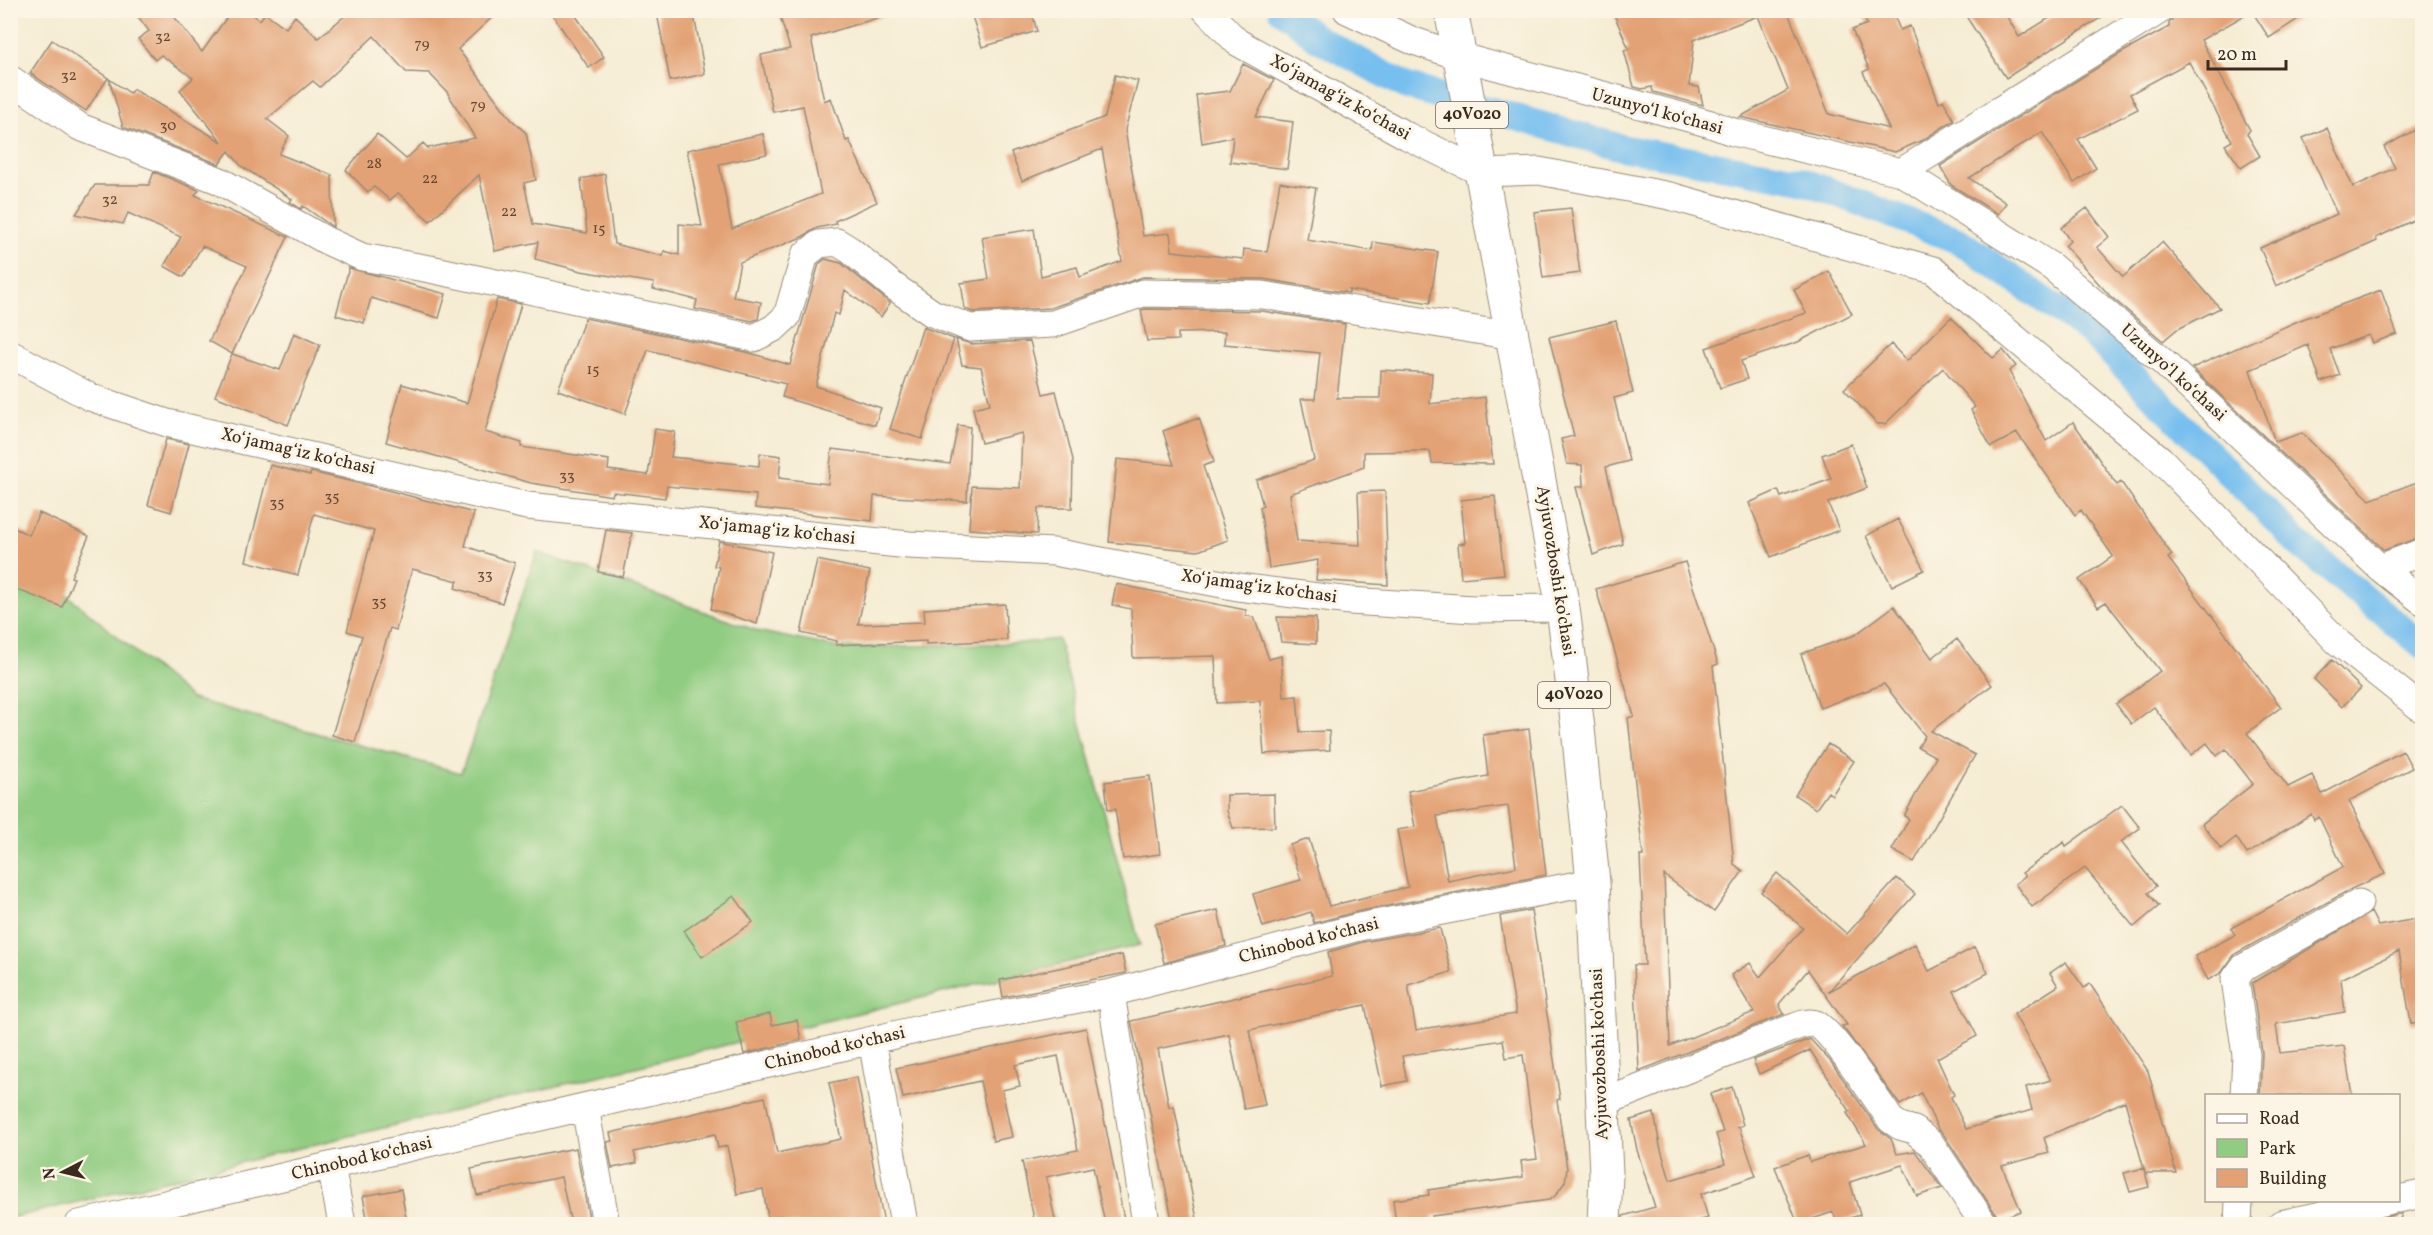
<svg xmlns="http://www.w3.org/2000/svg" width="2433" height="1235" font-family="Vollkorn,serif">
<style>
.green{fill:#90cc81;stroke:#667b50;stroke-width:1.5}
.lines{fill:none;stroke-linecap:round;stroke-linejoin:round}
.canal{stroke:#77bfef;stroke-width:27}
.building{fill:#e3a275;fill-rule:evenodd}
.minor-casing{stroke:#988b78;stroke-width:29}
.primary-casing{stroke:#988b78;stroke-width:35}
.minor{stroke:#fff;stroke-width:27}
.primary{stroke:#fff;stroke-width:33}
.labels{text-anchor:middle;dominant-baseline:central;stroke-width:6;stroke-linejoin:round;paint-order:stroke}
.number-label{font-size:15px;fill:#654834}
.shield{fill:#fcf5e5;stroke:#75675a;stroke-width:1.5}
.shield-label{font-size:16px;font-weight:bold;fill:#3b2a1e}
.street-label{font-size:18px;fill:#3b2a1e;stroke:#fcf5e5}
</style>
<rect width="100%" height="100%" fill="#fcf5e5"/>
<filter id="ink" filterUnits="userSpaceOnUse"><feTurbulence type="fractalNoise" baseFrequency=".0167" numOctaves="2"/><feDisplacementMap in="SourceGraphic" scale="12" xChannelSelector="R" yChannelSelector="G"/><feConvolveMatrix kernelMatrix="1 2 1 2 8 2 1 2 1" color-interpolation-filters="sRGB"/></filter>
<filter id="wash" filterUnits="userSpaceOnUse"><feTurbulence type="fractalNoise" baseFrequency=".008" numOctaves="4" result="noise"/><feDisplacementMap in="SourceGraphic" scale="24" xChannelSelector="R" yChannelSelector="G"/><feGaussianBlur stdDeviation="1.35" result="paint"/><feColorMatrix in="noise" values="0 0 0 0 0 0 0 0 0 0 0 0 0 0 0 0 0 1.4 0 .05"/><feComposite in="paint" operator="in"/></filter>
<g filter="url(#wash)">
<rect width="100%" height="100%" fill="#f5ecd3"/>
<path class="green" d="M10 547 192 699 461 773 537 552 761 632 840 648 1021 643 1058 639 1140 945 11 1218Z"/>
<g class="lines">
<path class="canal" d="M1281 10 1317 38 1406 86 1623 148 1801 180 1959 241 2091 333 2299 544 2422 645"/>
</g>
<g id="blocks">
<path class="building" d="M133 10H169L202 52 232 10H247L260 20 265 13 286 28 295 16 318 38 352 10H500L458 49 511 119 526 133 536 180 524 183 533 224 587 233 581 179 605 174 614 244 663 256 664 251 679 255V224L702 226 687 150 763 134 767 154 719 164 732 229 821 194 803 106 773 112 761 55 790 49 778 10H883L884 16 811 38 824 101 831 98 846 141 849 140 877 202 835 221 836 224 817 228 802 237 740 262 733 297 761 302 758 319 752 321 695 309 697 300 653 289 654 283 581 271 535 259 538 242 495 251 479 175 430 221 398 193 390 200 374 187 368 192 346 170 377 134 406 159 423 143 428 148 475 138 447 92 429 73 406 72 374 36 320 87 313 81 267 119 289 136 279 154 332 175 333 227 303 206 301 209 290 202 292 199 241 166 229 151 219 164 123 127 109 79 130 93 133 89 222 142 180 90 193 78 161 55 155 60 138 39 149 31Z
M549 10H572L604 57 589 68Z
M668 10H693L705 74 670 81 657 13Z
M970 10H1031L1037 31 982 47Z
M1612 10H1787L1829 114 1889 129 1863 72 1869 69 1852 30 1867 24 1861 10H1892L1900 30 1910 26 1939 103 1943 100 1954 120 1923 140 1895 152 1740 117 1788 90 1758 16 1694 40 1689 86 1699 87 1703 105 1653 92 1652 87 1642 89 1634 87 1624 50 1629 49Z
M1962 10H2003L2019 37 2062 10H2113L2006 78Z
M2176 10H2312L2269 38 2252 11 2201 40 2250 130 2247 134 2260 156 2241 168 2225 145 2232 141 2189 62 2130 94 2138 109 2078 139 2096 168 2074 183 2042 132 1969 178 2006 203 1998 214 1951 185 1940 166 2121 53 2169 27V23L2174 18Z
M52 40 108 78 86 111 30 73Z
M1243 64 1274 80 1256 117 1293 122 1287 169 1230 162 1233 137 1202 143 1196 95 1230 91Z
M1115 75 1138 81 1125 130 1143 236 1170 233 1172 251 1243 259 1244 249 1267 252 1280 182 1316 188 1307 240 1372 251 1373 242 1438 252 1430 303 1349 290V293L1263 279 1143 277 1050 308 973 312 965 309 961 283 989 279 982 237 1034 229 1041 276 1077 267 1080 277 1122 261 1102 149 1022 181 1011 153 1105 117Z
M2422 126V216L2376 238 2377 241 2276 286 2260 248 2337 214 2303 138 2327 128 2353 187 2395 168 2384 147Z
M154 172 199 190 195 195 288 237 232 354 209 341 247 266 202 246 184 277 164 266 181 237 128 213 123 224 76 214 95 185H149Z
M1571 208 1580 273 1543 278 1534 212Z
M2087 208 2109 237 2097 247 2123 277 2162 242 2220 308 2176 330 2163 341 2110 296 2065 246 2070 241 2061 228Z
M825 259 841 263 890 303 881 317 845 290 839 315 834 313 816 386 881 408 875 425 782 397 786 384 648 350 625 414 558 390 585 318 750 353 790 365 819 264Z
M349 268 446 294 439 318 371 298 364 323 336 315Z
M1829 271 1852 314 1798 342 1741 361 1747 379 1720 388 1706 348 1806 313 1794 290Z
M2381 290 2397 334 2372 343 2369 335 2330 349 2340 375 2321 382 2308 345 2250 370 2275 442 2302 433 2370 500 2422 480V537L2384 550 2192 368 2300 320Z
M497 299 521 304 485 432 522 443 521 447 609 460 608 470 648 475 655 429 675 432 671 457 759 466 760 453 781 456 779 478 828 484 832 449 950 464 958 425 970 427 967 501 874 496 872 521 755 508 756 495 667 486 665 498 613 492 612 496 531 483 386 442 402 384 467 403Z
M1146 309 1262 311 1345 324 1337 398H1380L1381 370 1432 373 1430 404 1485 397 1493 464 1432 463 1430 451 1364 452V467L1290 494 1297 541 1360 545 1358 492 1385 491 1388 585 1316 580 1318 560 1269 568 1260 507 1263 506 1256 480 1314 460 1301 399H1315L1320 353 1224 344 1225 332 1178 333V340L1147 341 1141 310Z
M1951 317 1993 358 2003 350 2016 366 2009 371 2046 441 2073 422 2117 485 2121 482 2172 555 2168 558 2281 707 2247 733 2288 787 2312 775 2322 794 2403 751 2412 768 2349 801 2385 874 2351 889 2235 954 2221 973 2208 980 2195 956 2235 935 2231 928 2343 867 2319 817 2314 820 2311 814 2247 854 2236 837 2221 849 2202 824 2253 784 2226 749 2217 756 2207 743 2191 755 2154 707 2131 724 2116 704 2160 671 2106 602 2098 607 2079 580 2113 556 2081 510 2075 515 2017 433 1991 447 1971 410 1975 407 1943 368 1885 424H1877L1844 389 1891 344 1907 361Z
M1616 321 1633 393 1614 398 1629 461 1606 467 1623 544 1593 555 1576 487 1583 486 1582 465 1567 464 1561 439 1574 436 1549 337Z
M923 327 954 339 922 439 890 429Z
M294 333 320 345 288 425 215 396 232 354 280 370Z
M956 339 971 344 1030 341 1043 394 1056 391 1073 460 1072 508H1038L1037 534 969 529 972 486 1020 488 1022 433 981 443 973 408 990 404 981 367 962 365Z
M1199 418 1214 462 1203 466 1228 540 1198 551 1109 542 1117 459 1174 465 1163 431Z
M166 439 189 444 171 512 148 505Z
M1851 444 1867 488 1828 503 1839 530 1771 557 1749 503 1778 490 1781 497 1831 479 1822 455Z
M270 465 310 475 311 472 387 490 474 513 465 546 515 563 502 603 455 588 458 581 412 569 396 630 390 628 355 742 332 735 362 636 347 631 374 531 314 514 298 575 246 561Z
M1495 496 1504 574 1461 578 1458 544 1465 543 1461 500Z
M39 513 89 536 71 577 74 578 62 607 10 587V526L29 535Z
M1898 519 1924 570 1892 586 1866 536Z
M606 530 632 533 623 577 598 572Z
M719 541 772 552 757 624 711 609 719 567 714 566Z
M817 560 870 571 858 624 925 622 924 609 1005 604 1007 640 926 644V641L836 645 837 641 801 633Z
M1685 562 1718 664 1713 666 1734 864 1743 871 1714 912 1664 875 1670 1046 1754 1012 1731 975 1750 963 1760 977 1803 928 1761 892 1777 873 1847 934 1897 878 1915 894 1828 992 1915 944 1929 971 1975 947 1988 973 1954 991 1977 1036 1937 1058 1954 1095 1951 1097 1966 1129 2032 1110 2026 1087 2051 1080 2014 1014 2058 986 2050 973 2066 962 2084 988 2090 984 2148 1071 2176 1173H2145L2125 1101 2044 1138 2049 1153 2002 1166 2021 1211 1999 1219 1944 1135 1938 1129 1921 1093 1900 1105 1842 1026 1847 1025 1808 970 1779 1004 1784 1014 1639 1071 1634 965H1645L1640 856H1643L1628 718 1634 716 1596 589Z
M1116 584 1246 610V616L1254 617 1269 659 1281 656 1284 697 1297 696 1300 732 1329 731 1330 750 1264 754 1260 701 1217 703 1215 656 1133 658 1131 609 1112 605Z
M1894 606 1932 658 1957 639 1992 685 1931 731 1975 755 1914 862 1892 850 1909 819 1904 816 1936 757 1918 747 1925 736 1884 684 1820 708 1801 654 1855 635Z
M1277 617 1316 618V644L1281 642Z
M2332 660 2361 688 2342 707 2314 679Z
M1529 729 1546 875 1356 912 1314 923 1311 912 1263 927 1253 894 1301 880 1290 845 1309 839 1329 906 1408 887 1397 830 1415 827 1408 791 1488 776 1483 735ZM1508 806 1516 867 1448 881 1437 816Z
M1828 744 1854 761 1832 795 1828 792 1816 809 1795 795Z
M1150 776 1160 854 1123 859 1115 809 1108 810 1105 782Z
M1274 794 1275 827 1233 828 1227 811V795Z
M2122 805 2140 828 2121 842 2156 886 2148 893 2159 906 2134 927 2085 868 2032 907 2015 884 2025 876 2022 873 2064 842 2066 846Z
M734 896 753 922 702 957 684 931Z
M1218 910 1226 946 1164 963 1155 924Z
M1531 910 1560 1099 1557 1100 1567 1169 1565 1182 1555 1196 1549 1200 1432 1216 1433 1224H1396L1393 1200 1429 1195 1428 1190 1523 1177 1521 1161 1537 1159 1529 1103 1523 1055 1506 1058 1503 1040 1402 1056 1407 1081 1382 1086 1365 1005 1249 1030 1265 1105 1244 1109 1229 1034 1158 1049 1169 1107 1174 1106 1198 1224H1173L1131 1021 1332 976 1328 952 1363 942 1440 928 1451 972 1408 985 1416 1030 1516 1014 1500 916Z
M2371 912 2378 926 2422 918V1023L2411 1024 2399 951 2341 979 2345 1012 2276 1024 2280 1053 2344 1046 2352 1095H2260L2262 1053 2252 983Z
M1122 955 1126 973 1003 997 1000 980Z
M770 1014 772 1025 797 1020 801 1040 744 1054 736 1022Z
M1086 1028 1125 1224H1105L1093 1167 1046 1177 1056 1224H1035L1022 1161 1078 1150 1058 1056 1015 1065 1020 1086 1002 1090 1012 1137 993 1141 980 1081 903 1098 896 1068Z
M1810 1039 1831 1062 1878 1129 1891 1139 1897 1154 1915 1151 1942 1188 1917 1196 1902 1165 1850 1182 1860 1215 1837 1222 1833 1212 1798 1224 1775 1167 1808 1155 1810 1162 1866 1144 1847 1113 1850 1111 1810 1050 1759 1074 1753 1060Z
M857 1077 884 1224H851L850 1219 820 1224H769L763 1189 737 1194 727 1146 718 1148 715 1134 634 1152 637 1163 612 1168 607 1142 612 1141 610 1133 765 1097 777 1153 841 1139 829 1083Z
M1732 1087 1743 1125 1736 1128 1739 1127 1756 1176 1701 1194 1708 1218 1688 1224H1623V1216L1655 1207 1637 1150 1631 1120 1654 1113 1660 1146 1670 1180 1725 1164 1716 1134 1723 1132 1710 1094Z
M576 1148 590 1224H571L561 1177 477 1195 471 1169Z
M2144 1168 2149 1187 2130 1192 2124 1173Z
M401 1189 407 1224H368L363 1196Z
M2397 1214H2402L2398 1224H2353Z"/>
</g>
</g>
<g filter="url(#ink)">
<use href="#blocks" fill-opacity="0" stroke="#988b78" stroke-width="1.5"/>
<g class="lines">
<g class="minor-casing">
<path id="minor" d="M1206 10 1237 42 1407 136 1483 173 1539 171 1670 196 1933 270 2160 459 2338 642 2422 709
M1347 10 1411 40 1461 57 1711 124 1733 132 1901 172 2052 267 2163 362 2380 568 2422 601
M10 79 80 127 218 180 327 241 362 257 430 269 754 338 774 328 787 316 805 255 819 244 837 242 850 250 892 285 932 313 970 328 1053 324 1143 293 1263 295 1513 336
M1901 172 2160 10
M10 354 90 397 167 423 527 506 909 545 1054 552 1238 587 1350 601 1473 609 1563 608
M2380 568 2422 552
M1111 993 1146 1224
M872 1040 904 1224
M2244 1096 2246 1055 2235 979 2243 968 2359 903
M1602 1103 1789 1029C1798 1026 1807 1021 1816 1024 1831 1030 1879 1103 1891 1120L1900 1126 1914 1130 1931 1144 1984 1224
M585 1107 606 1224
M331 1166 342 1224
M2398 1199 2422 1194
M79 1224 924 1028 1111 993 1359 927 1593 882
M2238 1224 2239 1200
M2281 1224 2391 1200"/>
</g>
<g class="primary-casing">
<path id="primary" d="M1451 10 1563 608 1578 728 1593 882 1606 1174 1604 1224"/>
</g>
<use href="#minor" class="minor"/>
<use href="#primary" class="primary"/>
</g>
</g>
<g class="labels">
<g class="number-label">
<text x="163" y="37">32</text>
<text x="422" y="44">79</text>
<text x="69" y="76">32</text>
<text x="478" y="105">79</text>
<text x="168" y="126">30</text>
<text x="374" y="164">28</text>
<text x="430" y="179">22</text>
<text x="110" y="200">32</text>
<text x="509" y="212">22</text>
<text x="599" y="229">15</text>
<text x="593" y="370">15</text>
<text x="567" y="476">33</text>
<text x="332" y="497">35</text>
<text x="277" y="503">35</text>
<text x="485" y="575">33</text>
<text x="379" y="602">35</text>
</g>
<g class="shield">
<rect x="1436" y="102" width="72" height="26" rx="4.5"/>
<rect x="1538" y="682" width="72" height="26" rx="4.5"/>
</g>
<g class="shield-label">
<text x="1472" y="115">40V020</text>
<text x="1574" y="695">40V020</text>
</g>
<g class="street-label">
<text transform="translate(1340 98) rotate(29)">Xoʻjamagʻiz koʻchasi</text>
<text transform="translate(1657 112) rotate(15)">Uzunyoʻl koʻchasi</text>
<text transform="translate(2173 373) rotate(42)">Uzunyoʻl koʻchasi</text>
<text transform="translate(298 452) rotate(13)">Xoʻjamagʻiz koʻchasi</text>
<text transform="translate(777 531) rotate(6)">Xoʻjamagʻiz koʻchasi</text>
<text transform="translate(1555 571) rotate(81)">Ayjuvozboshi ko'chasi</text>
<text transform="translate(1259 587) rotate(8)">Xoʻjamagʻiz koʻchasi</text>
<text transform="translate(1309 941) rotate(-14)">Chinobod koʻchasi</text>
<text transform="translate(835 1049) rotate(-13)">Chinobod koʻchasi</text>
<text transform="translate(1600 1054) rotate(-92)">Ayjuvozboshi ko'chasi</text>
<text transform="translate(362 1159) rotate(-13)">Chinobod koʻchasi</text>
</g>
</g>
<rect width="2433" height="1235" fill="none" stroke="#fcf5e5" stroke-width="36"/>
<rect x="2205" y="1094" width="195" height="108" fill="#fcf5e5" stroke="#afa495" stroke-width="1.5"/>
<rect x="2217" y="1114" width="30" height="9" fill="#ffffff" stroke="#afa495" stroke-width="1.5"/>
<text x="2259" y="1124" font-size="18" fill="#3b2a1e">Road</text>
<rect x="2217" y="1139" width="30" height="18" fill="#90cc81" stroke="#afa495" stroke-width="1.5"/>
<text x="2259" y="1154" font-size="18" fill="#3b2a1e">Park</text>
<rect x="2217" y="1169" width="30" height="18" fill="#e3a275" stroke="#afa495" stroke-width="1.5"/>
<text x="2259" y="1184" font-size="18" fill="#3b2a1e">Building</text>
<g transform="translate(63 1172) rotate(263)" stroke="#fcf5e5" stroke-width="4.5" paint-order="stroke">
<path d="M0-4.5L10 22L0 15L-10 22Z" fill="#3b2a1e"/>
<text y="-9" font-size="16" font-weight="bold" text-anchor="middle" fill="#3b2a1e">N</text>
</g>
<path d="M2208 60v9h78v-9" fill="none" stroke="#3b2a1e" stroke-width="3"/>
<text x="2217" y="60" font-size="18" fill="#3b2a1e" stroke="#fcf5e5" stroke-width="4.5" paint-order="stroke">20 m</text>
</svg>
